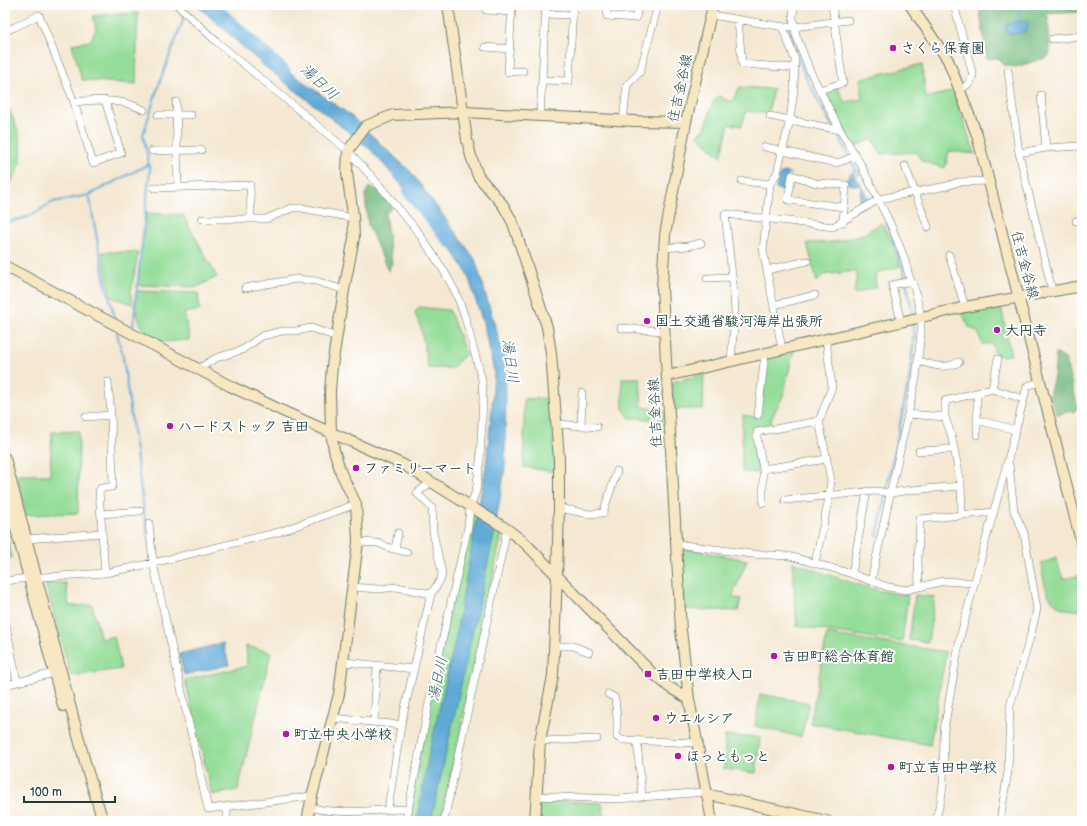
<svg xmlns="http://www.w3.org/2000/svg" width="1087" height="826" font-family="'Balsamiq Sans','Klee One',sans-serif">
<style>
.green{fill:#94dd98;stroke:#5a8d66}
.forest{fill:#77bc80;stroke:#4b7c5a}
.water{fill:#60aad8;stroke:#407486}
.lines{fill:none;stroke-linecap:round;stroke-linejoin:round}
.stream{stroke:#60aad8;stroke-width:2}
.river{stroke:#60aad8;stroke-width:11}
.street-casing{stroke:#6a796b;stroke-width:8}
.secondary-casing{stroke:#6a796b;stroke-width:12}
.street{stroke:#fff;stroke-width:7}
.secondary{stroke:#f7e8c3;stroke-width:10}
.poi-dot{fill:#b5179e;stroke:#fff;stroke-width:1.5}
.labels{text-anchor:middle;dominant-baseline:central;stroke-width:4;stroke-linejoin:round;paint-order:stroke}
.poi-label{font-size:14px;font-weight:bold;fill:#1f3d34;stroke:#fff;text-anchor:start}
.street-label{font-size:14px;fill:#1f3d34;stroke:#fff}
.water-label{font-size:15px;font-style:italic;fill:#36636d;stroke:#fff}
</style>
<rect width="100%" height="100%" fill="#fff"/>
<filter id="ink" filterUnits="userSpaceOnUse"><feTurbulence type="fractalNoise" baseFrequency=".025" numOctaves="2"/><feDisplacementMap in="SourceGraphic" scale="8" xChannelSelector="R" yChannelSelector="G"/><feConvolveMatrix kernelMatrix="1 2 1 2 8 2 1 2 1" color-interpolation-filters="sRGB"/></filter>
<filter id="wash" filterUnits="userSpaceOnUse"><feTurbulence type="fractalNoise" baseFrequency=".012" numOctaves="4" result="noise"/><feDisplacementMap in="SourceGraphic" scale="16" xChannelSelector="R" yChannelSelector="G"/><feGaussianBlur stdDeviation="0.9" result="paint"/><feColorMatrix in="noise" values="0 0 0 0 0 0 0 0 0 0 0 0 0 0 0 0 0 1.4 0 .05"/><feComposite in="paint" operator="in"/></filter>
<g filter="url(#wash)">
<rect width="100%" height="100%" fill="#f5e8d2"/>
<path class="green" d="M138 13 136 84 82 80 72 44 90 41 96 29 93 16Z
M922 64 926 98 953 91 975 154 949 151 945 168 922 161 916 152 881 154 873 139 853 147 825 92 837 87 845 102 862 99 860 79Z
M740 87 773 89 768 114 746 111 742 126 729 124 721 157 697 135 705 129 713 102 719 96 731 102Z
M9 108C21 138 31 162 5 189V109Z
M146 213 183 215 217 277 197 287 137 285Z
M881 223 894 245 900 266 875 274 876 287 854 294 857 274 855 271 823 275 817 282 807 243 834 242 862 235Z
M102 252H138L131 292 132 304 111 297Z
M136 291 198 293 200 310 184 313 190 340 159 342 143 331 134 306Z
M1001 306 1011 355 1003 356 996 355 992 344H982L978 332 969 327 962 313Z
M419 307 449 310 466 354 452 368H428L421 328 415 313Z
M794 350 783 396 771 419V427L755 431 758 473 742 472V424L743 415 756 417 767 356Z
M704 374 703 409H674L672 384 675 381Z
M622 378H640L642 407 664 411 663 421 640 418H630L623 409Z
M550 398 555 472 524 467V399Z
M79 431 78 513 26 515 17 475H50L52 432Z
M473 515 502 533 441 821H408L434 677Z
M5 527 12 558H5Z
M683 548 747 560 732 597 741 599 738 611 683 609Z
M1056 558 1063 579 1081 575 1082 611C1076 610 1068 610 1063 608 1045 601 1044 580 1041 564Z
M792 562C827 573 872 593 908 595L902 642 797 626Z
M45 583H66L69 606 92 605 101 639 114 636 121 669 71 676Z
M915 595 935 597 928 642 909 640Z
M827 634 946 652 930 745 810 723Z
M246 646 271 652 238 790 212 795 185 680 247 666Z
M760 694 809 703 801 737 755 726Z
M725 736 760 737 756 773 724 769Z
M537 800 602 803 605 821H581L579 817 544 821 539 819Z"/>
<path class="forest" d="M979 5H1082V12L1043 14 1044 16H1048L1050 53 1048 57 1016 67 1004 65 998 58 987 59Z
M369 187 381 191 393 207 385 214 392 263 388 271 368 225 365 195Z
M1056 353 1065 359 1078 407 1075 411 1057 414 1049 395 1054 376Z"/>
<path class="water" d="M197 5H212L253 46 350 115 411 172 475 259 506 363 505 468 494 535 431 821H417L429 753 455 641 486 465 492 407 494 371 483 323 467 273 434 222 370 149 263 65Z
M1023 21 1027 22 1028 25 1026 31C1018 34 1001 38 1007 24Z
M781 173 787 174 785 191 776 189 778 178Z
M854 174 871 202 858 210 861 186 848 184 846 182Z
M223 643 229 665 184 675 179 654Z"/>
<g class="lines">
<path class="stream" d="M186 5 187 11
M790 20C789 53 817 98 832 126
M1013 20 1018 19 1021 14 1016 5
M835 130 849 156
M851 160 859 175
M784 172 790 174
M843 183 856 169
M89 195 105 282 115 318
M5 223 28 217 53 202 89 195 149 164
M886 224C901 252 907 285 913 315
M133 327 150 169 143 135 158 87 185 15
M117 333 123 357 147 534
M877 536 910 375 914 334 913 325"/>
<path class="river" d="M213 5 285 71
M408 192 449 242"/>
</g>
</g>
<g filter="url(#ink)">
<g class="lines">
<g class="street-casing">
<path id="street" d="M177 5 217 42 348 151 374 179 418 232 444 271 456 293 465 317 482 380 483 398 480 461 476 491 470 507 468 527 434 677 406 821
M512 5 508 72 523 71
M607 5V16L636 18 638 5
M794 5 793 18 796 35 810 71 840 130 859 161 890 223 904 257 909 276 915 290 921 317V332L916 378 871 581
M954 5 973 75 970 83 960 90
M486 10 512 12
M545 14 573 15
M711 15 784 27H794L848 20
M738 20 742 64 795 68
M782 26 795 59 794 89 790 120 777 173 770 184 763 250 782 349
M5 31 15 27 39 15 74 102 93 163 121 153 105 100
M1052 39 1082 36
M485 47 510 49
M1008 71 1019 153 1046 148 1080 146
M542 80 569 81 573 5
M819 90 843 83 832 5
M1041 95 1046 148
M74 102C97 99 123 99 144 110
M176 102 178 187
M158 115H191
M540 116 546 5
M770 116 840 130
M623 121 627 85 640 72 658 5
M765 147 836 163 843 161 855 156
M152 151 201 150
M1019 153 1052 290
M905 166 928 227
M742 181 770 184
M154 188 250 185 251 219
M202 219H266L292 208H302L353 218
M1076 221 1082 220
M843 222 846 185 816 183 792 175 788 200 844 207
M664 248 688 246 701 243
M949 255 965 307
M767 270 807 261
M707 278 731 277
M245 288 296 279 316 281 344 290
M774 305 815 295
M901 322 892 285 911 281
M621 328 664 331
M731 361 735 314 734 293 725 214 788 221 833 227 879 199 947 186 958 182 989 181
M918 361C934 365 943 370 959 362
M198 369 216 358 242 350 262 336 282 331H296L311 328 337 337
M992 389 998 359
M908 414 945 417 951 434 961 483 962 515
M758 415 765 354
M86 417 111 415
M945 417V401L992 389 1023 399
M977 420 1016 430
M557 424 597 427
M581 426 582 393
M977 435V393
M919 451 954 449
M763 469 827 459
M785 500 875 491 891 493 911 490 961 486
M763 503V469L757 438V432L819 421
M559 508 589 514 603 513 617 471
M101 514 140 511
M149 523 153 563 208 809 312 796
M27 539 102 533
M358 542 378 543 390 548 407 552
M676 544 752 554 789 556 849 573 888 587 906 590 944 581 974 583
M395 549 398 533
M815 563 829 498 831 480 819 421 832 387 826 339
M105 573 99 491 101 488 112 487 113 483 111 415 108 382
M852 574 867 491
M5 581 28 578 105 573 153 563 279 532 356 504
M352 587 378 589 397 587 431 594
M919 587 918 559 920 519 994 512
M5 620 17 682
M555 646H573L589 652
M344 662 414 669
M5 685 54 673
M608 694 615 698 617 717V737L622 740 697 743
M333 718 401 725
M374 722 377 666
M540 741 597 739
M637 741 642 797
M536 796 617 799 705 792
M310 807C338 816 378 809 409 809
M388 809 401 725 431 594 441 579 442 573 433 532 432 508 417 493 431 482
M227 821V806
M444 821 507 529
M935 821 941 800 943 785 944 730 960 638 985 543 1008 460 1027 386 1040 382
M1000 821 1008 771 1010 706 1031 634 1037 609 1024 533 1014 511 1009 465"/>
</g>
<g class="secondary-casing">
<path id="secondary" d="M448 5 467 140 471 156 478 176 503 205 513 223 547 327 551 353 559 459V508L557 575 553 676 540 741 535 821
M910 5 948 60 977 135 1082 545
M5 266 230 386 287 413 404 465 507 529 526 544 650 671 669 687 689 699
M667 376 965 307 1082 286
M5 458 86 766 103 821
M5 488 63 706
M706 794 827 821
M307 821 312 796 339 694 358 542 356 504 341 473 334 450 331 433 330 391 332 366 344 290 354 238 353 215 347 173 348 151 366 126 393 115 464 112 635 121 686 122
M712 821 689 699 681 630 662 288 665 235 686 122 713 5"/>
</g>
<use href="#street" class="street"/>
<use href="#secondary" class="secondary"/>
</g>
</g>
<g class="poi-dot">
<circle cx="893" cy="48" r="4"/>
<circle cx="647" cy="321" r="4"/>
<circle cx="997" cy="330" r="4"/>
<circle cx="170" cy="426" r="4"/>
<circle cx="356" cy="468" r="4"/>
<circle cx="774" cy="656" r="4"/>
<rect x="644" y="670" width="8" height="8" rx="2"/>
<circle cx="656" cy="718" r="4"/>
<circle cx="286" cy="734" r="4"/>
<circle cx="678" cy="756" r="4"/>
<circle cx="891" cy="767" r="4"/>
</g>
<g class="labels">
<g class="poi-label">
<text x="901" y="48">さくら保育園</text>
<text x="655" y="321">国土交通省駿河海岸出張所</text>
<text x="1005" y="330">大円寺</text>
<text x="178" y="426">ハードストック 吉田</text>
<text x="364" y="468">ファミリーマート</text>
<text x="782" y="656">吉田町総合体育館</text>
<text x="656" y="674">吉田中学校入口</text>
<text x="664" y="718">ウエルシア</text>
<text x="294" y="734">町立中央小学校</text>
<text x="686" y="756">ほっともっと</text>
<text x="899" y="767">町立吉田中学校</text>
</g>
<g class="street-label">
<text transform="translate(680 88) rotate(-78)">住吉金谷線</text>
<text transform="translate(1025 265) rotate(75)">住吉金谷線</text>
<text transform="translate(655 413) rotate(-93)">住吉金谷線</text>
</g>
<g class="water-label">
<text transform="translate(319 82) rotate(43)">湯日川</text>
<text transform="translate(510 361) rotate(82)">湯日川</text>
<text transform="translate(438 679) rotate(-78)">湯日川</text>
</g>
</g>
<rect width="1087" height="826" fill="none" stroke="#fff" stroke-width="20"/>
<path d="M24 796v6h91v-6" fill="none" stroke="#1f3d34" stroke-width="2"/>
<text x="30" y="796" font-size="12" fill="#1f3d34" stroke="#ffffff" stroke-width="3" paint-order="stroke">100 m</text>
</svg>
